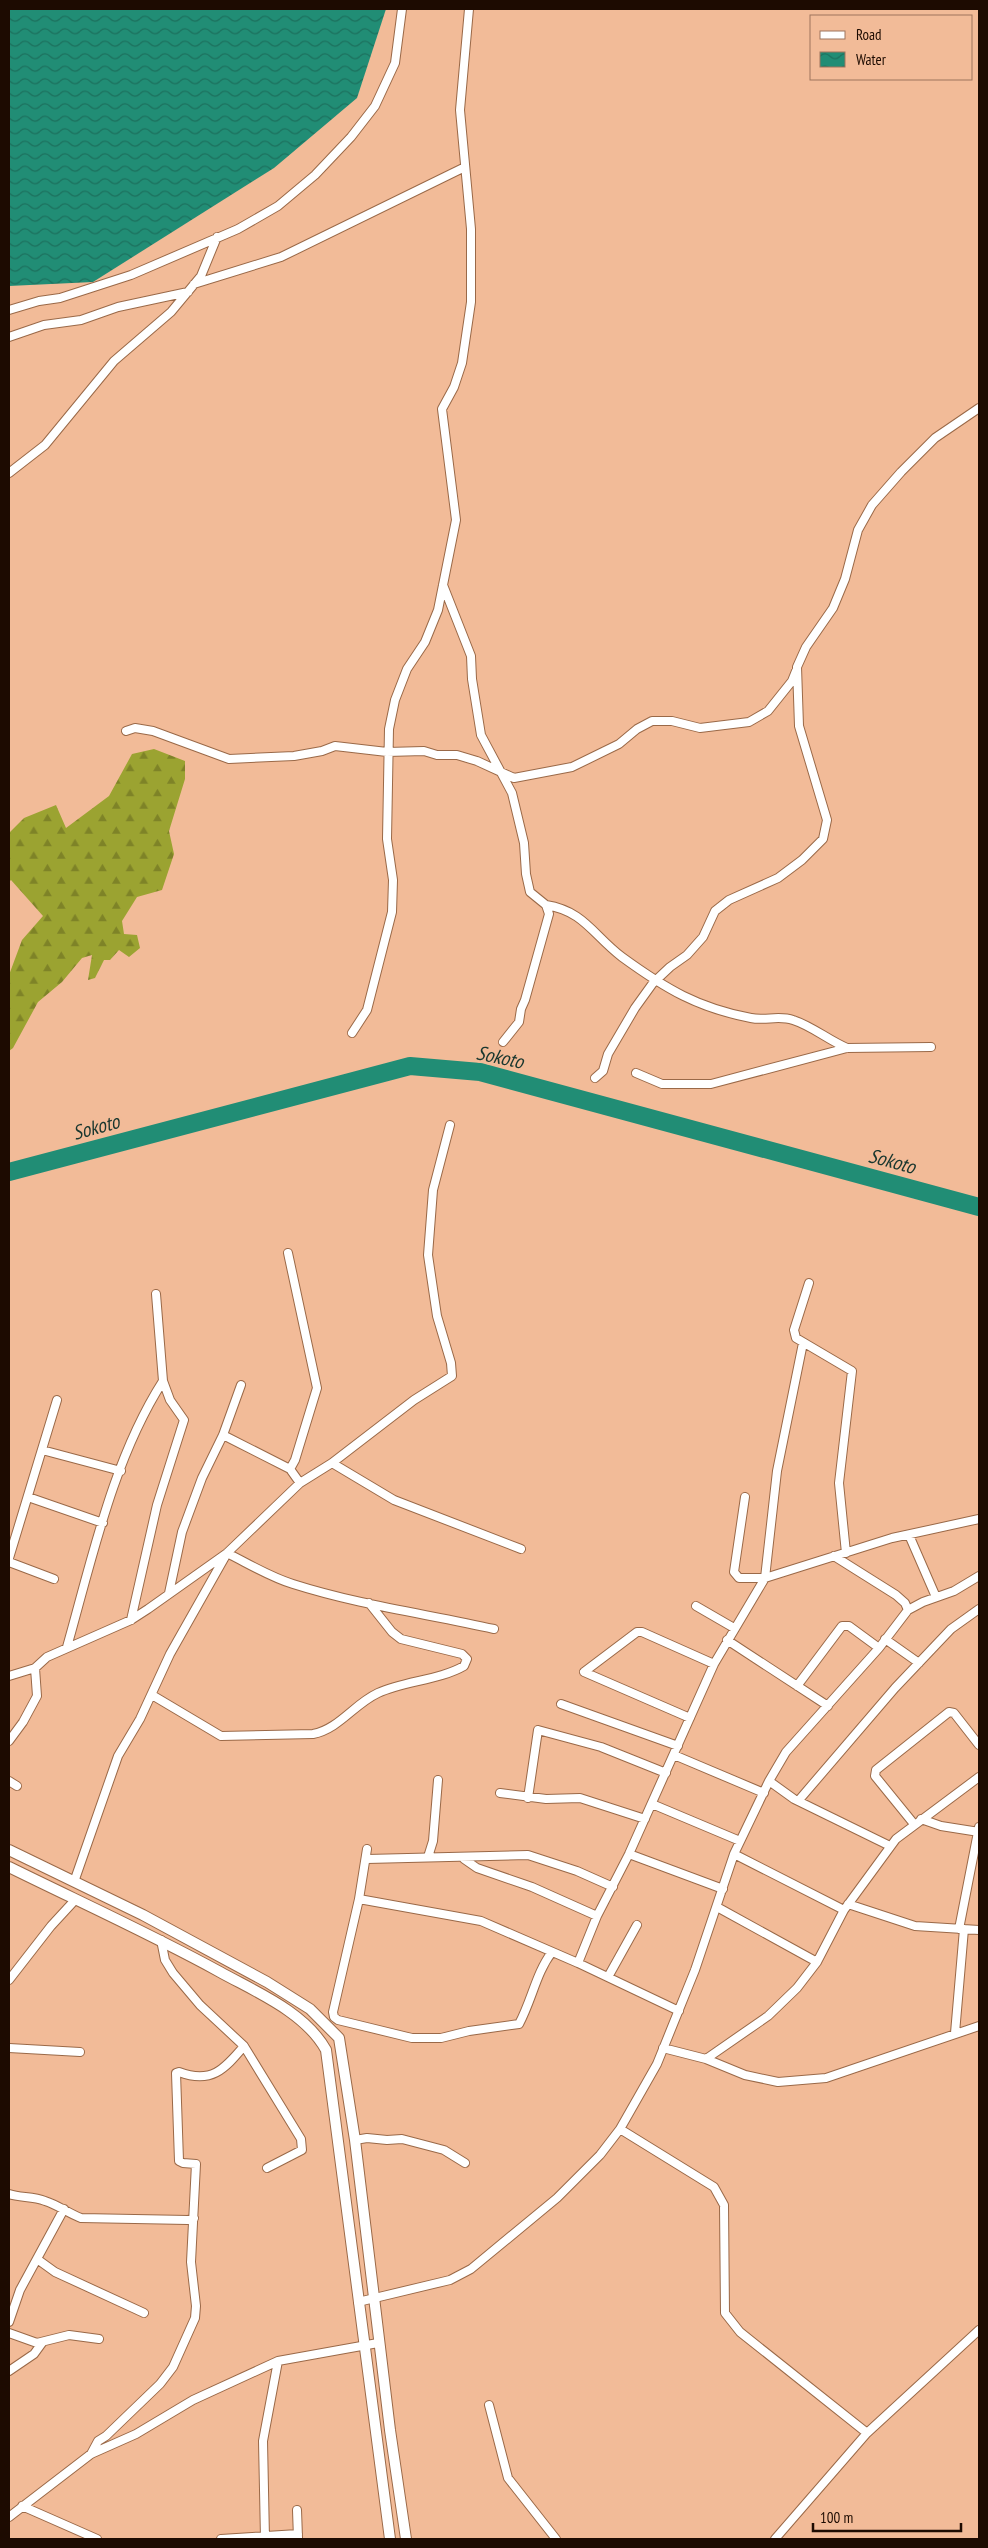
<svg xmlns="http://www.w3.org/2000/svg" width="988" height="2548" font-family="'PT Sans Narrow',sans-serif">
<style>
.forest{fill:url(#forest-firs)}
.water{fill:url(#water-waves)}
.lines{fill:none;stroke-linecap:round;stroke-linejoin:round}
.river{stroke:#218d75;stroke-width:18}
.minor-casing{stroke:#9a6948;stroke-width:10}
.tertiary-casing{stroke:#9a6948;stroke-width:12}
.minor{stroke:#fff;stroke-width:8}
.tertiary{stroke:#fff;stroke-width:10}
.labels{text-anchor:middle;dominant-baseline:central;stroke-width:5;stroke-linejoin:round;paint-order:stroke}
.water-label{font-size:20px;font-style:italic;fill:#18362e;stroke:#f2bb98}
</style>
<defs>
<pattern id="forest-firs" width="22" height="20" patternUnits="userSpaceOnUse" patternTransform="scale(1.25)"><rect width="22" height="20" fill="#9ba331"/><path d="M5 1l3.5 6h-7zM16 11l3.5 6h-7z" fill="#7e8327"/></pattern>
<pattern id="water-waves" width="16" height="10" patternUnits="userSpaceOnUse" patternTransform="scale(1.25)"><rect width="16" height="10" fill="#218d75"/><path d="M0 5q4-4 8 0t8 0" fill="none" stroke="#1c715e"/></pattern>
</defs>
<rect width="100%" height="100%" fill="#f2bb98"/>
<path class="forest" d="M154 749 185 761V779L169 831 174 854 162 890 137 897 122 921 124 934 137 935 140 948 129 957 119 950 110 960H104L95 978 88 980 92 955 82 958 62 982 38 1002 13 1048 9 1051V975L22 940 43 916 11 880 9 882V833L24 818 56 805 66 828 109 796 132 754Z"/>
<path class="water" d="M9 9H386L357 98 274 168 93 282 9 286Z"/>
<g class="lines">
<path class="river" d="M9 1172 410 1066 480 1072 979 1207"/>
<g class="minor-casing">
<path id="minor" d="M194 284 281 257 465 167
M9 310 39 301 60 298 131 275 238 229 278 206 315 175 351 137 375 106 395 63 402 9
M9 337 44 325 81 320 118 307 188 292
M9 473 45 445 114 361 171 312 201 276 217 237
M443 585 471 656 472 679 481 735 512 793 524 843 526 874 530 892 546 905 549 914 525 1000 521 1009 519 1022 503 1042
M126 731 135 728 153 731 229 759 294 756 322 751 335 746 387 752 424 751 437 755H457L477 761 514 778 572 767 619 744 637 729 652 721H672L700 728 749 722 768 711 792 681 796 671
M546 905C584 911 593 935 622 957 666 989 698 1008 751 1018 765 1021 779 1015 793 1020 812 1026 828 1040 847 1048
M352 1033 367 1010 392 912 393 880 387 839 389 729 395 700 407 669 425 642 438 610 456 520 442 409 454 387 462 363 471 302V229L460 110 469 9
M636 1073 662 1084H711L847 1048 931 1047
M595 1078 603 1071 608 1054 635 1008 653 983 670 967 687 955 703 937 715 911 729 900 778 878 802 860 823 839 827 820 799 726 797 667 806 647 833 608 845 579 858 530 872 505 901 472 935 438 979 408
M288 1253 317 1388 295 1460 290 1469
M809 1283 794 1330 796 1338 852 1371 839 1483 846 1553
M223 1435 290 1469 300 1483
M42 1450 121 1471
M332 1463 394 1500 521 1549
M28 1497 103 1523
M745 1497 734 1572 739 1578H765L892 1538 979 1519
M909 1535 936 1597
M227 1553C249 1564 270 1577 293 1584 359 1605 427 1614 494 1629
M834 1556 896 1595 905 1603 908 1610
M9 1558 57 1400
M9 1562 54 1579
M169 1593 182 1532 202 1478 223 1435 241 1385
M696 1606 734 1628
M131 1620 157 1505 184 1420 170 1400 163 1381 156 1294
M885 1639 919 1663
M727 1640 828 1706
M67 1647C92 1559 113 1459 163 1381
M584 1672 637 1632H642L714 1664
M584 1672 690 1718
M9 1676 35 1668 47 1657 131 1620 148 1609 227 1553 300 1483 332 1463 414 1400 452 1376 451 1363 437 1316 428 1255 433 1190 450 1125
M797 1686 842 1626H849L879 1648
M152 1695 221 1736 313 1734C339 1729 354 1704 378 1693 404 1681 440 1680 464 1666L467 1659 462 1654 401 1639 392 1632 369 1603
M561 1704 678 1746
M9 1741 23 1722 37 1696 35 1668
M674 1755 764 1793
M9 1781 17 1786
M769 1781 794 1799 890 1846
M500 1793 546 1799 580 1798 645 1819
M528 1798 538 1730 601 1747 666 1773
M799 1800 895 1688 951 1629 979 1609
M652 1804 740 1841
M921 1819 941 1826 979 1832
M914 1824 875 1776 876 1770 949 1712 954 1713 979 1745
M367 1849 359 1899 333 2012 334 2017 338 2020 412 2038H441L469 2031 519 2024C532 2000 536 1973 552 1952
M629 1854 723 1889
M734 1854 844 1910
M428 1857 433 1841 438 1780
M367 1859 528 1855 577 1871 613 1887
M464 1859 477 1868 532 1887 597 1916
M74 1882 118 1756 140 1719 170 1654 226 1555
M359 1899 481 1921 578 1963 679 2011
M848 1904 915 1926 979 1930
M717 1907 817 1962
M959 1929 979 1827
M161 1940 165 1960 173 1973 200 2005 244 2046 301 2139 302 2150 267 2168
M578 1963 597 1916 629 1854 714 1664 765 1578 777 1471 803 1343
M608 1977 637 1925
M9 1980 51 1926 75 1900
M955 2033 964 1929
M9 2048 80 2052
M663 2048 706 2059 745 2075 778 2082 826 2078 979 2026
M706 2059 768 2016 797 1988 817 1962 844 1910 896 1839 979 1777
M620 2129 714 2187 724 2205 725 2313 740 2332 867 2433
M355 2140 367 2138 387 2140 402 2139 444 2150 465 2163
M9 2194C20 2198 33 2196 45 2201 58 2205 68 2213 81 2218L188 2220 194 2218
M37 2259 55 2272 144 2313
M358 2302 450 2280 471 2269 557 2198 600 2155 620 2129 657 2064 695 1970 734 1854 769 1781 786 1752 879 1648 908 1610 923 1602 954 1591 979 1576
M9 2322 20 2290 64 2209
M9 2333 37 2343 69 2335 99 2339
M9 2371 34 2354 42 2343
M489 2405 508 2478 556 2539
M91 2454 98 2441 106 2436 160 2384 173 2367 195 2318 196 2306 191 2262 196 2164 183 2163 179 2161 176 2073 179 2072C211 2084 224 2070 244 2046
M22 2506 97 2539
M297 2510 298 2538
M9 2517 91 2454 136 2434 193 2400 278 2361 378 2343
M221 2539 298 2534
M265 2539 263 2441 278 2361
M775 2539 867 2433 979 2330"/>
</g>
<g class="tertiary-casing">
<path id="tertiary" d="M9 1850 143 1915 267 1982 310 2009 339 2038 355 2140 390 2430 406 2539
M9 1867C80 1902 151 1934 220 1972 256 1992 305 2012 326 2050L390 2539"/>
</g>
<use href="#minor" class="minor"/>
<use href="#tertiary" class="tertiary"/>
</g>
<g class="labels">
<g class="water-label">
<text transform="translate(500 1057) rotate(12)">Sokoto</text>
<text transform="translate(96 1127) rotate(-15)">Sokoto</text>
<text transform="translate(892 1161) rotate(15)">Sokoto</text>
</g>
</g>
<rect width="988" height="2548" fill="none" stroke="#1d0b01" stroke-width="20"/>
<rect x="810" y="15" width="162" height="65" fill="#f2bb98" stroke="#9d755c"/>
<rect x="820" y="31" width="25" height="8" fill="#ffffff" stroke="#9d755c"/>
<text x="856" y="40" font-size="15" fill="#1d0b01">Road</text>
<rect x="820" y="52" width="25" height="15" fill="url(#water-waves)" stroke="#9d755c"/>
<text x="856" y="65" font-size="15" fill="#1d0b01">Water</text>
<path d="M813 2523v8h148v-8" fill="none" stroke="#1d0b01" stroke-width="2.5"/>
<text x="820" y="2523" font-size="15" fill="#1d0b01" stroke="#f2bb98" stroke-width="4" paint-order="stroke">100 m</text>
</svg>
